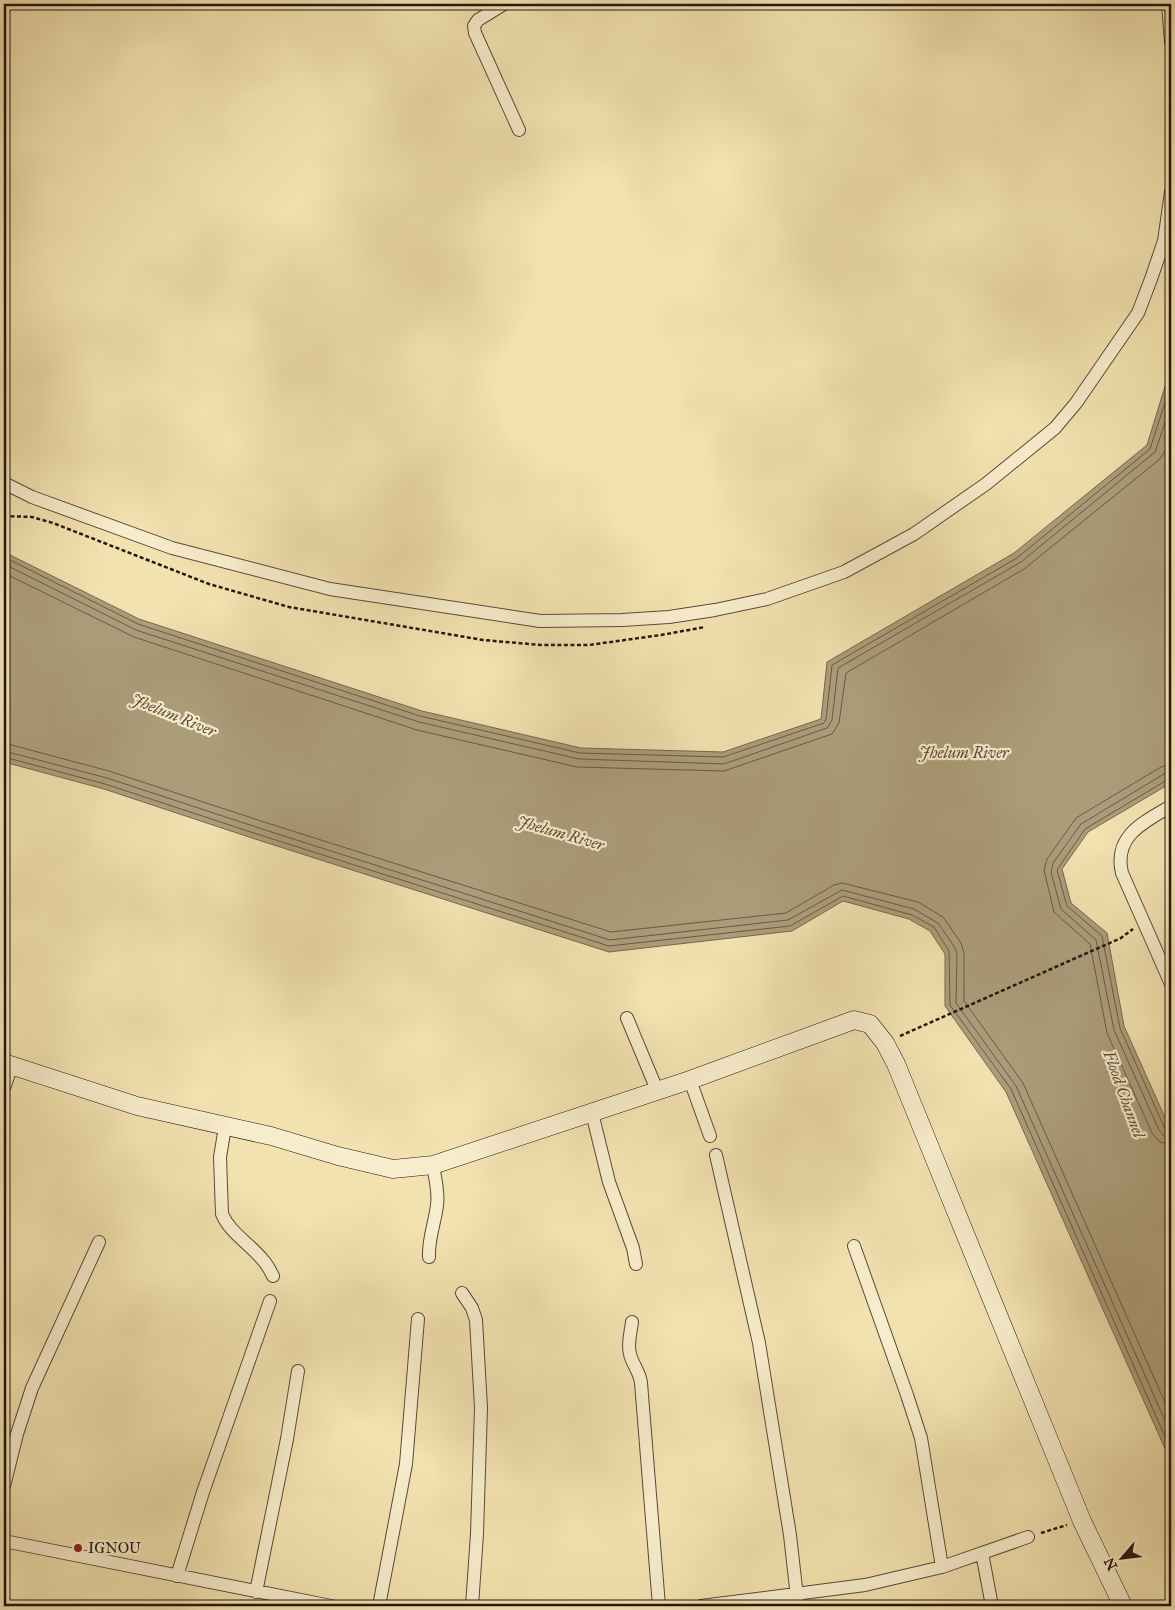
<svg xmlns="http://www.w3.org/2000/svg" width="1175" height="1610" font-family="'IM FELL Great Primer',serif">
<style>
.water{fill:#ac9d7a;stroke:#766750}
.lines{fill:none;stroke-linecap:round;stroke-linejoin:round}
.shore{stroke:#685a46;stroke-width:1}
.minor-casing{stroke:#584a39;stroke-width:14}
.secondary-casing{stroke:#241712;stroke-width:19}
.path{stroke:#241712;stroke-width:2.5;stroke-dasharray:4 2.5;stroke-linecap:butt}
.minor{stroke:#f7eccb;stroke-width:12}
.secondary{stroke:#f7eccb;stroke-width:18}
.poi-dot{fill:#8f2418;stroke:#f7eccb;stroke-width:2}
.labels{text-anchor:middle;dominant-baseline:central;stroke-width:4.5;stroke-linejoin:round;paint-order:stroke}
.poi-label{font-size:15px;fill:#241712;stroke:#f7eccb;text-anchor:start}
.water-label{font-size:16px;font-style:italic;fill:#5a4d3c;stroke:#f7eccb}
</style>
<rect width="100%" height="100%" fill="#f2e2af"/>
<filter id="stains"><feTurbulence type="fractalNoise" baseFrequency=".004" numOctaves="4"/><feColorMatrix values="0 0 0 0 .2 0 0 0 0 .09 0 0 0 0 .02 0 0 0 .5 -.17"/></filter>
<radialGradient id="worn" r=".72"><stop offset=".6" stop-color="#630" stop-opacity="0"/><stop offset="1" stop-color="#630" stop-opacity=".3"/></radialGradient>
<path class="water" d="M1171 367V783L1088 832 1062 869 1071 903 1107 933 1124 1026 1171 1131V1462L1006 1092 945 1006V954L930 931 909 919 843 901 792 931 609 952 255 839 104 789 4 762V552L139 619 422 711 581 748 723 752 821 719 827 662 1014 553 1147 445Z"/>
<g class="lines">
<path class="shore" d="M4 557 138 624 420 716 580 753 723 757 824 723 826 719 832 665 1017 558 1150 449 1171 384
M4 564 136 630 419 722 579 759 724 764 827 728 832 720 838 668 1021 562 1155 452 1171 405
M4 573 134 637 417 730 577 767 724 771 832 734 839 723 846 673 1024 569 1160 459 1165 451 1171 431
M4 743 109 771 261 821 611 932 786 913 834 885 842 883 918 902 943 917 961 943 964 953V1001L1023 1083 1171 1416
M4 751 107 778 259 828 610 940 788 920 842 890 914 909 938 923 955 948 957 954 956 1003 1016 1086 1171 1434
M4 757 105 784 257 834 609 946 790 926 843 896 912 915 934 927 949 951 950 1005 1011 1089 1171 1450
M1171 765 1161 767 1076 818 1047 859 1044 870 1054 912 1090 944 1107 1033 1152 1133 1160 1142 1171 1145
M1171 772 1164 774 1081 824 1053 863 1051 872 1061 909 1096 940 1114 1030 1159 1130 1164 1136 1171 1137
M1171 779 1167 780 1085 829 1057 870 1067 906 1102 936 1120 1028 1164 1127 1167 1130 1171 1131"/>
<g class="minor-casing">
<path id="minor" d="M504 4 478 20 474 26 475 33 519 130
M1168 4 1171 42
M4 483 32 497 172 548 330 589 540 621 622 620 669 617 715 610 767 599 844 572 914 534 986 484 1055 428 1076 403 1138 313 1151 279 1164 241 1171 192
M1171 806C1144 822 1113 836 1122 873L1171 984
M627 1018 657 1090
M690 1080 710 1136
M4 1088 12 1065
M592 1113 609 1182 633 1248 636 1264
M225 1127 220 1157 222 1214C230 1233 249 1243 262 1259 267 1264 270 1270 273 1276
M716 1155 759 1343 790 1535 798 1606
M854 1246 907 1395 921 1438 942 1567
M429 1257C428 1239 435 1223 437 1205 439 1192 435 1179 433 1165
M462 1293 472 1308 476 1320 481 1408 477 1534 472 1606
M632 1322C631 1332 627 1343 630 1354 632 1364 640 1372 641 1383L659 1606
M4 1486 17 1434 32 1388 99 1242
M4 1541 331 1606
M982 1553 992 1606
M177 1576 203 1492 270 1301
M256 1592 287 1439 298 1371
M379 1606 406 1464 418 1319
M701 1606 865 1585 942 1567 1028 1537"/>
</g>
<g class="secondary-casing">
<path id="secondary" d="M4 1063 137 1106 271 1136 338 1156 393 1169 433 1165 690 1080 854 1020 870 1024 885 1043 896 1064 1082 1521 1123 1606"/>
</g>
<path class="path" d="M4 516 32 517 53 523 209 584 289 607 483 640 541 645H589L661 635 705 627
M900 1036 1121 938 1133 929
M1041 1533 1067 1525"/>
<use href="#minor" class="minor"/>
<use href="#secondary" class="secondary"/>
</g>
<circle class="poi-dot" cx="78" cy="1548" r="5"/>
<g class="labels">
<g class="poi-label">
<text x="88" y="1548">IGNOU</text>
</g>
<g class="water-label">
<text transform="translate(174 715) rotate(22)">Jhelum River</text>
<text x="964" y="752">Jhelum River</text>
<text transform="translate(561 833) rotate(16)">Jhelum River</text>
<text transform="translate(1124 1094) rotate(70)">Flood Channel</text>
</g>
</g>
<rect width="1175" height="1610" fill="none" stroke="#f2e2af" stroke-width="20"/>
<rect x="5" y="5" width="1165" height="1600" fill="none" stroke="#241712" stroke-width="2.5"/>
<rect x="10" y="10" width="1155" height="1590" fill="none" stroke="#241712"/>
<g transform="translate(1122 1558) rotate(242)" stroke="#f7eccb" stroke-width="4" paint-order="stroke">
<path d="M0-4L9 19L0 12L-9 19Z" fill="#241712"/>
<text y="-8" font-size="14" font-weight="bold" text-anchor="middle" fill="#241712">N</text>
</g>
<rect width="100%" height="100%" filter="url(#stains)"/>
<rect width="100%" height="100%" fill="url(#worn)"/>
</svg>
